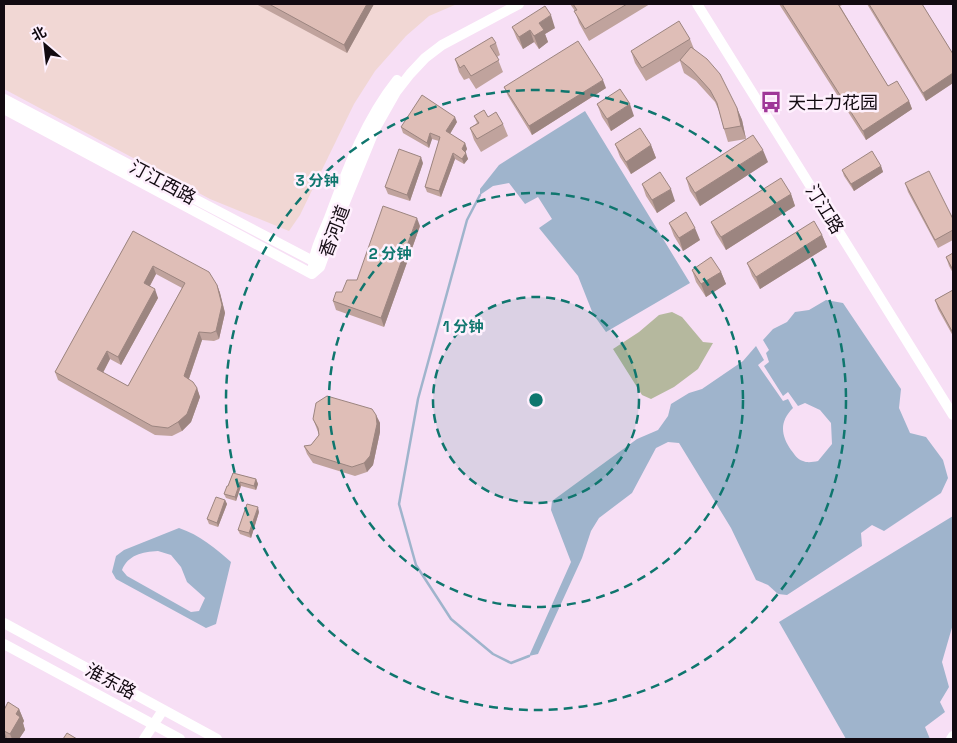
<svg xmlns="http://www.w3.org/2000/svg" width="957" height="743" font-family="'Space Grotesk','Noto Sans SC',sans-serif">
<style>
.industrial{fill:#f1d7d4}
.green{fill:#b5b89e}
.water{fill:#9fb4cc;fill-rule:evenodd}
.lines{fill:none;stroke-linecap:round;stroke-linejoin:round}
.stream{stroke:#9fb4cc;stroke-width:2.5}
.secondary{stroke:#fff;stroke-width:10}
.wall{fill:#c0a39d;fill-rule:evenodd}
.shaded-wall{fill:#9c8580}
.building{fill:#dfbeb7;stroke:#9c8580;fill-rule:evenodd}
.ring{fill:none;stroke:#0f766e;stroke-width:2.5;stroke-dasharray:9 6}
.labels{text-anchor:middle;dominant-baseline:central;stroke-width:5;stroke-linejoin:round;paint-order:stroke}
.poi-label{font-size:18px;fill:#120a11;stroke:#fef0fd;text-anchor:start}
.street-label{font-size:18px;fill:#120a11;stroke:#fef0fd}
.centre{fill:#0f766e;stroke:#fef0fd;stroke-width:2.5}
.ring-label{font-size:15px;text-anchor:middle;font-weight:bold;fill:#0f766e;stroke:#fef0fd;stroke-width:5;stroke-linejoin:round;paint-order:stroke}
</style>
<rect width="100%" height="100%" fill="#f7dff5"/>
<path class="industrial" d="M4 4H457L429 16 406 36 375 71 354 104 300 215 289 231 210 199 4 89Z"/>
<path class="green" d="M672 312 682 317 703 342 713 343 698 369 674 387 651 399 642 395 613 349 639 332 659 315Z"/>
<path class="water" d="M585 111 690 283 606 332 593 314 578 276 539 228 552 219 538 197 525 204 509 183 493 186 480 195V189L499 165Z
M826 300 843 303 901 389 899 408 910 433 926 437 943 460 948 478 941 493 884 531 872 525 861 533 862 546 787 595 778 594 768 585 756 580 731 528 679 443 668 442 656 448 632 493 599 518 591 531 582 558 538 654 529 656 571 562 551 510 552 501 637 439 658 430 668 416 671 404 689 393 702 389 743 361 756 346 764 360 758 365 783 401 788 399 793 408C779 422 781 435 791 450 795 455 797 459 803 461 807 463 813 462 818 461L832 444 831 423 820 410 805 403 798 406 788 392 783 396 764 366 769 362 766 353 769 350 763 340 773 329 787 322 795 312 809 310Z
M953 516V624L942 662 949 687 940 702 945 712 925 727 930 739H846L779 622Z
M179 528C200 535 215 548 231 562L216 624 206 628 116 579 112 572 116 556 124 550ZM158 551 171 555 181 567 187 582 205 598 199 611 191 612 127 576 122 570C128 555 142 552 158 551Z"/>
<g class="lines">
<path class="stream" d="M480 195 467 220 418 399 399 504 416 565 451 619 493 654 511 663 529 656"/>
<path class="secondary" d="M697 4 953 415
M4 99 313 261 320 267
M4 109 312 274
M313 266C314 250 323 233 329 218 347 170 365 120 397 80
M312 274 320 267 332 234 375 129 396 92 410 74 425 58 442 45 519 4
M4 623 217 739
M4 644 180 739
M144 739 163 710
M951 739 953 736"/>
</g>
<path class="wall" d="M256 4H374L347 53Z
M570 4H650L589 41 579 23 575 11Z
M779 4H844L840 6 888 86 909 101 912 109 866 140Z
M867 4H922L953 54V83L926 101Z
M512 27 555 28 545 34 548 42 539 49 534 42 523 49 517 39Z
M690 39 694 49 737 108 742 120 746 139 728 142 724 129 719 111 715 102 696 81 684 73 680 61 646 81 635 63 631 51Z
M496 43 500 55 497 57 503 72 476 89 469 78 464 80 459 72 455 59Z
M504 87 606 88 532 135 508 96Z
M597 104 634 116 611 131 602 117Z
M474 116 488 117 503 124 508 136 481 152 474 140 470 128 477 123Z
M457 122 450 134 465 143 467 149 465 152 468 159 464 164 455 159 441 197 427 192 425 187 439 141 432 139 429 148 403 133 401 127Z
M615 144 651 145 656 158 631 174 620 157Z
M768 162 700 206 690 191 686 178Z
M423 163 410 201 388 194 385 187Z
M881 166 883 172 854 191 844 176 842 170Z
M905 183 953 219V240L938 248 908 192Z
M642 184 675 201 657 213 646 196Z
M791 194 795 206 726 250 716 234 711 222Z
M669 223 700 240 683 251 674 236Z
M420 226 384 327 336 310 333 301 357 280Z
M133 231 217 285 220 293 225 313 219 339 214 341 202 340 189 379 197 388 200 397 191 422 182 431 172 436 155 435 58 380 55 372ZM156 274 182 288 128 386 103 373 110 359 121 365 158 298 150 286Z
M822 235 827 247 760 289 752 276 747 263Z
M953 253V273L949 266 946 257Z
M692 270 721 272 726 284 706 297 696 282Z
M953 290V336L938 309 935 300Z
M376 415 380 423V432L373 465 367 472 355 476 313 463 307 454 304 446 311 445 319 435 318 432 313 419Z
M233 473 256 479 258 484 256 490 241 486 236 501 226 498 224 494 228 486Z
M225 500 227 504 218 527 209 524 207 519Z
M259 512 251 538 240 534 238 530Z
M19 709 24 721 23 723 25 730 19 739H4V710Z"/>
<path class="shaded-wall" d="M367 4H374L347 53 344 45Z
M551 15 555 28 545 34 548 42 539 49 534 36 539 23Z
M530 30 534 42 523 49 519 37Z
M953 73V83L926 101 923 93Z
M603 80 606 88 532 135 529 126Z
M909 101 912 109 866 140 863 131Z
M630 104 634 116 611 131 607 119Z
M737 108 742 120 746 139 741 126Z
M455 117 457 122 448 137 446 131Z
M430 133 432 139 429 148 427 143Z
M465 143 467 149 464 155 462 149Z
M651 145 656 158 631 174 626 162Z
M763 150 768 162 700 206 695 193Z
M453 153 455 159 441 197 439 191Z
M466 153 468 159 464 164 462 159Z
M421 157 423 163 410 201 407 195Z
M881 166 883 172 854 191 851 184Z
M671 189 675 201 657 213 652 200Z
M791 194 795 206 726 250 721 237Z
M417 218 420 226 384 327 381 318Z
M695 228 700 240 683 251 679 238Z
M822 235 827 247 760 289 756 277Z
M153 266 156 274 147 291 144 283Z
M721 272 726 284 706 297 701 284Z
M217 285 220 293 225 313 219 339 216 331Z
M155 289 158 298 121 365 118 357Z
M199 332 202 340 187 384 184 376Z
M107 351 110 359 100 378 97 369Z
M197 388 200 397 191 422 182 431 178 422Z
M376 415 380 423V432L373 465 367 472 364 463Z
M256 479 258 484 256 490 254 486Z
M240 482 241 486 236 501 235 497Z
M225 500 227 504 218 527 217 523Z
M258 507 259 512 251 538 249 533Z
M19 709 24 721 23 723 25 730 19 739H12L10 734 16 714Z
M4 730 7 739H4Z"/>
<path class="building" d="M269 4H367L344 45Z
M573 4H627L585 29 574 11 577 10Z
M782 4H838L888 86 897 81 909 101 863 131Z
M869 4H922L953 54V73L923 93Z
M545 6 551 15 539 23 544 30 534 36 530 30 519 37 512 27Z
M679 21 690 39 642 68 631 51Z
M492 37 496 43 490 46 499 60 471 76 464 65 460 68 455 59Z
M578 41 603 80 529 126 504 87Z
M691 47 707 59 720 74 737 108 741 126 724 129 717 103 710 90 691 69 680 60Z
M620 89 630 104 607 119 597 104Z
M422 95 455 117 446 131 465 143 462 149 466 153 462 159 453 153 439 191 425 187 440 137 430 133 427 143 401 127Z
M484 110 488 117 496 112 503 124 477 139 470 128 479 123 474 116Z
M640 128 651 145 626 162 615 144Z
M753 135 763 150 695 193 686 178Z
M399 149 421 157 407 195 385 187Z
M872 151 881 166 851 184 842 170Z
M929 171 953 219V230L935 240 905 183Z
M660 172 671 189 652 200 642 184Z
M781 178 791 194 721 237 711 222Z
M383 206 417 218 381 318 333 301 336 292H342L347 280H357Z
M686 212 695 228 679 238 669 223Z
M814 221 822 235 756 277 747 263Z
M133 231 209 272 217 285 222 305 216 331 211 333 199 332 184 376 193 382 197 388 187 414 178 422 168 428 152 426 55 372ZM153 266 185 283 128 386 97 369 107 351 118 357 155 289 144 283Z
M953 253V270L946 257Z
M711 257 721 272 701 284 692 270Z
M953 290V333L935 300Z
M327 396 372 409 376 415 377 424 370 456 364 463 352 467 310 454 304 446 311 445 319 435 318 428 313 419 316 403Z
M233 473 256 479 254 486 240 482 235 497 224 494 227 486H228Z
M216 497 225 500 217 523 207 519Z
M247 504 258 507 249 533 238 530Z
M8 702 19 709 16 714 20 717 10 734 4 731V710Z
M67 733 77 739H63Z"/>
<circle cx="536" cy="400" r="103" fill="#0f766e" fill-opacity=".12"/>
<g class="ring">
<circle cx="536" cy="400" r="103"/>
<circle cx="536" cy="400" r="207"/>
<circle cx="536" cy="400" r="310"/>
</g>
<defs>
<g id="bus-bare" transform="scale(1.725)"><path d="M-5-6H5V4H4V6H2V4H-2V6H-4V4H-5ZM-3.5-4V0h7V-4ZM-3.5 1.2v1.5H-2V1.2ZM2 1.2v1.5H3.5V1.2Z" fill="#9f3698" stroke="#fef0fd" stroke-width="2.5" paint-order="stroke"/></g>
</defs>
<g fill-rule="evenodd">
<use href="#bus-bare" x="771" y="102"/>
</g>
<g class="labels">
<g class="poi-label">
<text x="788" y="102">天士力花园</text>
</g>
<g class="street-label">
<text transform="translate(163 182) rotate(28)">汀江西路</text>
<text transform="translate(825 209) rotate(58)">汀江路</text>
<text transform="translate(334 231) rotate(-69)">香河道</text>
<text transform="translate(111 681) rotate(28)">淮东路</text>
</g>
</g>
<circle cx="536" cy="400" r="8" class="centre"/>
<g class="ring-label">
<text x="317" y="186">3 分钟</text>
<text x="390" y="259">2 分钟</text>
<text x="463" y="332">1 分钟</text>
</g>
<rect width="957" height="743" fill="none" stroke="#120a11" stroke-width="10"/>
<g transform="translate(45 45) rotate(332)" stroke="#fef0fd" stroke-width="4" paint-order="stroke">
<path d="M0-4L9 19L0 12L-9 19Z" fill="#120a11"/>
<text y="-8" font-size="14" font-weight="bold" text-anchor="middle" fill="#120a11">北</text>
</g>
</svg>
